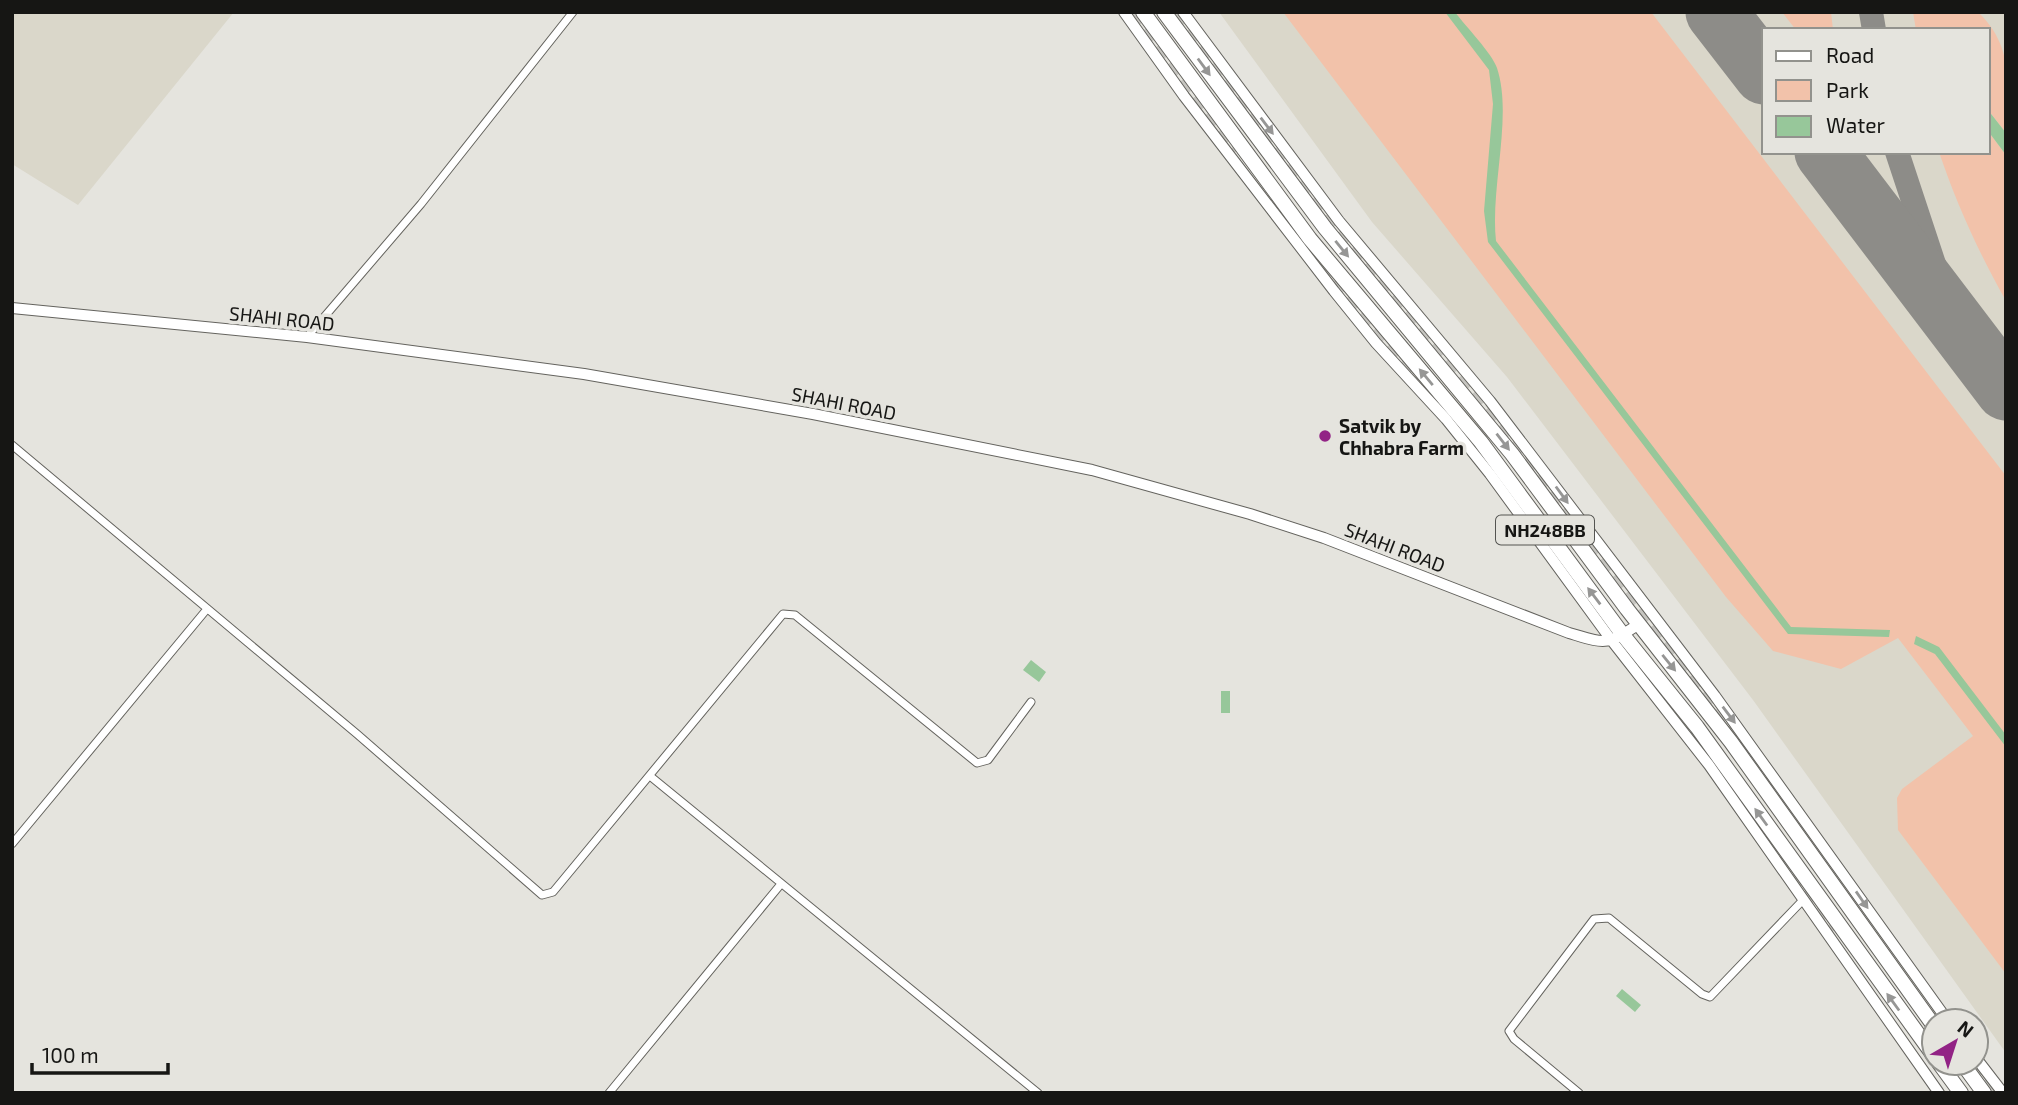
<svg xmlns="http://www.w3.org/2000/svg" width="2018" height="1105" font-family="'Exo 2',sans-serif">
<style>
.built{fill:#dad7ca;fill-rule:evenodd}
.green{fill:#f2c2aa}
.water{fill:#97c79a}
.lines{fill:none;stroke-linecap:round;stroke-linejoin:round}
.taxiway{stroke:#8d8c88;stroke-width:24}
.runway{stroke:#8d8c88;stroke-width:61}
.highway-tunnel{stroke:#c6c5c0;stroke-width:14;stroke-dasharray:14 7;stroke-linecap:butt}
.street-casing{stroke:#64635e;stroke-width:9}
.secondary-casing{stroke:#64635e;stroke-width:12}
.highway-casing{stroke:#64635e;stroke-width:16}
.street{stroke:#fff;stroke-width:7}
.secondary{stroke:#fff;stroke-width:10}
.highway{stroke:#fff;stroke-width:14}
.oneway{fill:#969695}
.poi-dot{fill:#922385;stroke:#e5e4de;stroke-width:2.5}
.labels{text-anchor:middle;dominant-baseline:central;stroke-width:7;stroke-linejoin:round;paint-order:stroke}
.shield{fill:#e5e4de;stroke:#545451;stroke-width:2}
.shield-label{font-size:18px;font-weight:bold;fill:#161614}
.street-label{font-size:19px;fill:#161614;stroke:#e5e4de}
.poi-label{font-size:19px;font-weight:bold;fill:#161614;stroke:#e5e4de;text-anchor:start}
</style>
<rect width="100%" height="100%" fill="#e5e4de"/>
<path class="built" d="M12 12H234L78 205 12 164Z
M1219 12H2006V1053L1753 700 1507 377 1372 222ZM1764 30H1988V152H1764Z"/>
<path class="green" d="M1283 12H1651L2006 476V974L1898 830 1897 798 1902 789 1973 736 1898 638 1841 669 1773 651 1726 597Z
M1782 12H1831L1833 30H1796Z
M1913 12H1978C2016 49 2006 84 2006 133L1988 110V30H1916Z
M1988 131 2006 155V301C1979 253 1957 205 1939 152H1988Z"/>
<path class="water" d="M1445 12H1455C1466 27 1492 53 1497 68 1513 116 1490 188 1496 241L1791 627 1890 630 1889 637 1788 634 1488 242 1484 211 1493 104 1489 70Z
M1988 110 2006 133V155L1988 131Z
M1916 636 1939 647 2006 735V747L1935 654 1914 644Z
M1031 660 1046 672 1039 682 1023 670Z
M1221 691H1230V713H1221Z
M1622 989 1641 1005 1635 1012 1616 996Z"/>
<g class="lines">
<path class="taxiway" d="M1871 12 1874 30
M1897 152 1935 267 2003 386"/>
<path class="runway" d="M1716 12 1764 74
M1825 152 2006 390"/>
<path class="highway-tunnel" d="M1133 12 1234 153
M1177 12 1378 282 1482 400 1782 798
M1295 232 1444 410
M1720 771 1835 930
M1973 1063 1994 1093"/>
<g class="street-casing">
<path id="street" d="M307 337 421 204 573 12
M12 445 357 734 542 895 553 892 783 614 795 615 977 763 988 760 1031 702
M650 776 1038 1093
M12 844 207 609
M609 1093 781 884
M1579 1093 1514 1039 1509 1031 1594 919 1609 918 1702 994 1710 997 1804 899"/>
</g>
<g class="secondary-casing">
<path id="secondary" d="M1124 12 1184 96 1334 291 1376 343 1446 419 1490 474 1612 641 1709 765 1939 1093
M1183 12 1339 221 1490 401 1715 696 1948 1021
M12 308 307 337 584 374 813 414 1092 470 1250 514 1324 538 1569 633C1606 644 1606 646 1639 624
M1976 1058 2003 1093"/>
</g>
<g class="highway-casing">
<path id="highway" d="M1143 12 1310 239 1481 442 1623 635 1697 727 1934 1056
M1164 12 1325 228 1512 454 1627 609 1731 742 1934 1026
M1939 1063 1961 1093
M1962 1063 1984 1093"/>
</g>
<use href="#street" class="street"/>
<use href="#secondary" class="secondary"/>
<use href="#highway" class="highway"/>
</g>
<defs><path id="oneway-solid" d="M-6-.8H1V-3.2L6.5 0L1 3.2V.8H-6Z" transform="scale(1.75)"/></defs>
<g class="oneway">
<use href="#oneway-solid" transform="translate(1204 67) rotate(54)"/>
<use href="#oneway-solid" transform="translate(1267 126) rotate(53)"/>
<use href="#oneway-solid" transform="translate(1342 249) rotate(51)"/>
<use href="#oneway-solid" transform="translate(1426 377) rotate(-130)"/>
<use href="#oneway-solid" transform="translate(1503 442) rotate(52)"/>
<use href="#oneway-solid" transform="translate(1562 495) rotate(54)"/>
<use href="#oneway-solid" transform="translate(1594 596) rotate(-127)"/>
<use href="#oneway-solid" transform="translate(1669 663) rotate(51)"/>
<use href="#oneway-solid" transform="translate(1729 715) rotate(53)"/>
<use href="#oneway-solid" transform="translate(1761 817) rotate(-126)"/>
<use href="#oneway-solid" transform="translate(1862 900) rotate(55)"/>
<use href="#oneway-solid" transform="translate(1893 1002) rotate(-126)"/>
</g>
<circle class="poi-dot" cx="1325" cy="436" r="7"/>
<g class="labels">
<rect class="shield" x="1496" y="515.5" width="98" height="29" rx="5"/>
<g class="shield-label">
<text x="1545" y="530">NH248BB</text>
</g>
<g class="street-label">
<text transform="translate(282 318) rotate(6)">SHAHI ROAD</text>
<text transform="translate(844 403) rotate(11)">SHAHI ROAD</text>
<text transform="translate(1395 547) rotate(21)">SHAHI ROAD</text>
</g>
<g class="poi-label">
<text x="1339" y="425">Satvik by<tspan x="1339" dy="22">Chhabra Farm</tspan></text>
</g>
</g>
<rect width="2018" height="1105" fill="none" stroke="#161614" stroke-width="28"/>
<rect x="1762" y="28" width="228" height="126" fill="#e5e4de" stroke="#92928d" stroke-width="2"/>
<rect x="1776" y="51" width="35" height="10" fill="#ffffff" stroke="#92928d" stroke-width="2"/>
<text x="1826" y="63" font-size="21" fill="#161614">Road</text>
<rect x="1776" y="80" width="35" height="21" fill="#f2c2aa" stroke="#92928d" stroke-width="2"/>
<text x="1826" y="98" font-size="21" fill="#161614">Park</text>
<rect x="1776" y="116" width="35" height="21" fill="#97c79a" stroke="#92928d" stroke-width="2"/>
<text x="1826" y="133" font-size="21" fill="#161614">Water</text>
<g transform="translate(1955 1042) rotate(39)"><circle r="33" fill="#e5e4de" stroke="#92928d" stroke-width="2"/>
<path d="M0-5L12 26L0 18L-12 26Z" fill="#922385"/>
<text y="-10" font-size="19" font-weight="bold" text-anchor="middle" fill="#161614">N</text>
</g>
<path d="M32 1063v10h136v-10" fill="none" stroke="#161614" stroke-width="3.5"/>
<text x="42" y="1063" font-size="21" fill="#161614" stroke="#e5e4de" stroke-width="5" paint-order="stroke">100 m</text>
</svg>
